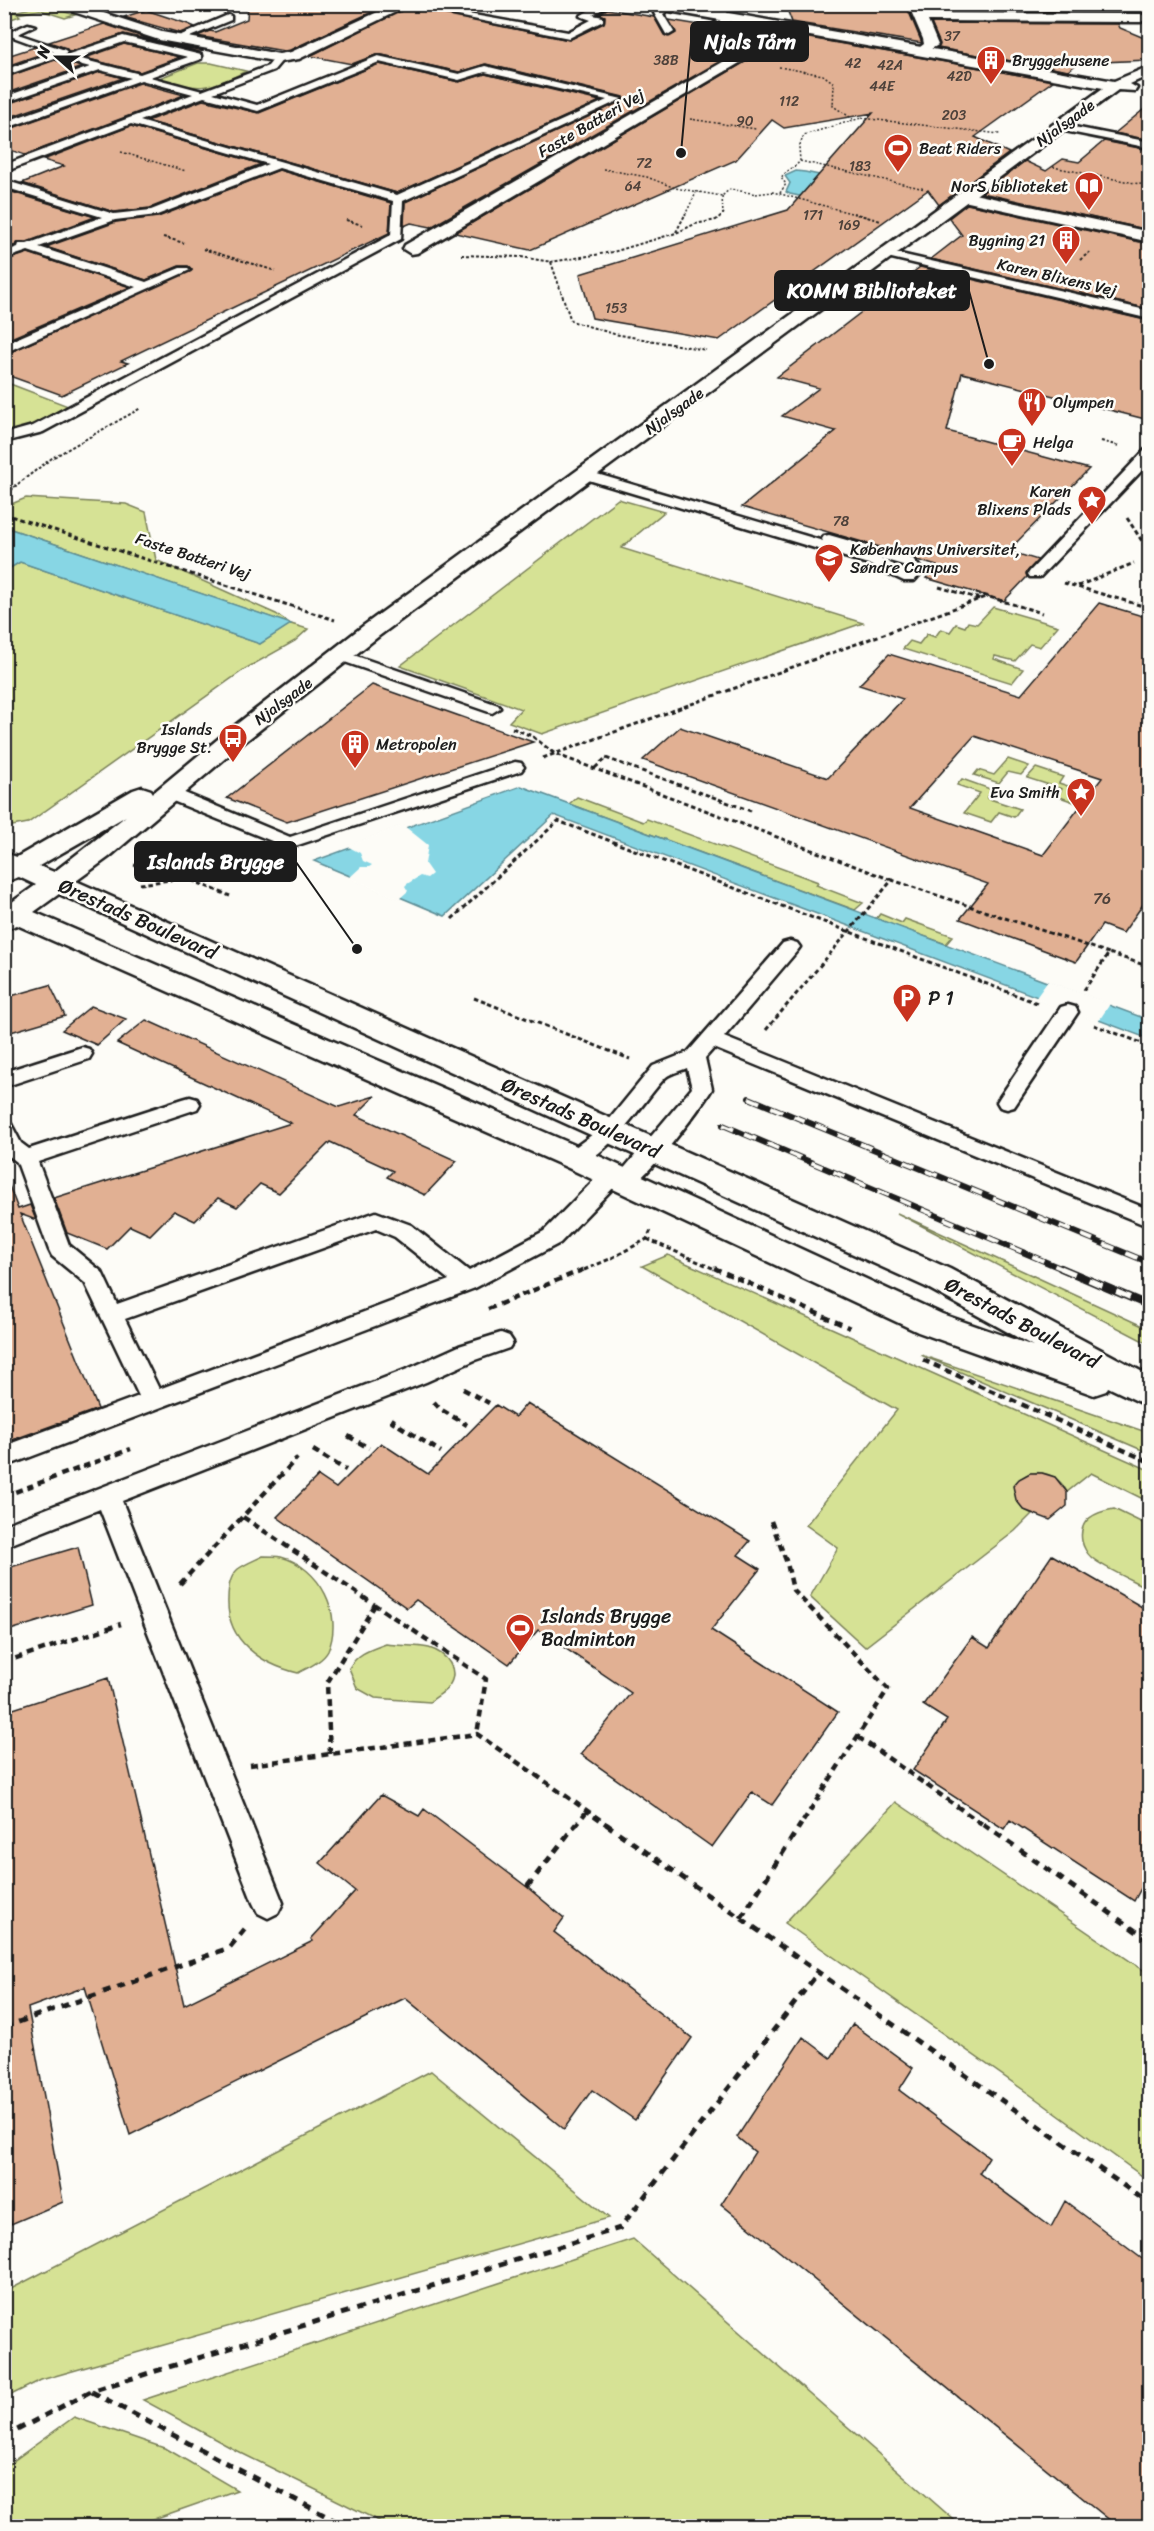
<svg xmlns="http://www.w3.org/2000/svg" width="1154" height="2531" font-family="Sriracha,sans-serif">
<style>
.green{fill:#d6e295;stroke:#797f58;stroke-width:1.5}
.water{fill:#87d6e4;stroke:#5c8c94;stroke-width:1.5}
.pier{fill:#fdfcf7}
.building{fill:#e1b093;stroke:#1c1c1c;stroke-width:1.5;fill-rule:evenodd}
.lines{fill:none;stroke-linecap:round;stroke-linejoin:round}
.lane-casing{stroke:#1c1c1c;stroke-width:5}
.street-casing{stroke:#1c1c1c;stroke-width:5}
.secondary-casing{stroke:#1c1c1c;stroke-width:5}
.path-far4{stroke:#1c1c1c;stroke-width:1.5;stroke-dasharray:2 2;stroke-linecap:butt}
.path-far3{stroke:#1c1c1c;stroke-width:2;stroke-dasharray:3 2;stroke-linecap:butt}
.path-far2{stroke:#1c1c1c;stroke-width:3;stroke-dasharray:4.5 3;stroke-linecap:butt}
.path-far1{stroke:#1c1c1c;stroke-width:4.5;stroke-dasharray:7 5;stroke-linecap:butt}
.path{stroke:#1c1c1c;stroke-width:5;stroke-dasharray:8 7;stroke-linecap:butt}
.lane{fill:#fdfcf7;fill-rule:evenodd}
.street{fill:#fdfcf7;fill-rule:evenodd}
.secondary{fill:#fdfcf7;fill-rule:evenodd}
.rail-far1-casing{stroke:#1c1c1c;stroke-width:6}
.rail-casing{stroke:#1c1c1c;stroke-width:8}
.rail-far1{stroke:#fdfcf7;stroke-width:4;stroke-dasharray:12;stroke-linecap:butt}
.rail{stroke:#fdfcf7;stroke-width:5;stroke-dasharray:15;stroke-linecap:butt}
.labels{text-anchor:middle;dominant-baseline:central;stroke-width:5;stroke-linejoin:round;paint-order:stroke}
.far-number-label{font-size:14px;fill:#4d413a}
.far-poi-label{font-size:16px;fill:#1c1c1c;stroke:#fdfcf7;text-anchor:start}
.far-street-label{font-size:16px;fill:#1c1c1c;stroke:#fdfcf7}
.number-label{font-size:16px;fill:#4d413a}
.street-label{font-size:20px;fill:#1c1c1c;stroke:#fdfcf7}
.poi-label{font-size:20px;fill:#1c1c1c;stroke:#fdfcf7;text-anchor:start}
.leader{fill:none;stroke:#1c1c1c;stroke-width:2}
.callout-dot{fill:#1c1c1c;stroke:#fdfcf7;stroke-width:2}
.callout{fill:#1c1c1c;stroke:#1c1c1c;stroke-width:2}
.callout-label{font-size:21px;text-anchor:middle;font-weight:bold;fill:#fff}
</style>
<rect width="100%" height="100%" fill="#fdfcf7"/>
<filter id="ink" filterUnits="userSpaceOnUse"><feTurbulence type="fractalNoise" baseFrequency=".0167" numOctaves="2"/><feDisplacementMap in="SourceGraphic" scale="12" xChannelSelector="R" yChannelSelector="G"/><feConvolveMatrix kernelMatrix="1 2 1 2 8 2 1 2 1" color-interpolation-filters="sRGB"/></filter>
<g filter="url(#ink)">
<path class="green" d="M43 5 75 15 65 18 40 10 17 14 20 16 5 21V14Z
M198 63H211L246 71C209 91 196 90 157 79Z
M5 382 68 406 29 426 5 433Z
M26 498 126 504 146 512 156 560 276 614 291 624 308 629 295 641 245 669 28 823 7 827 4 826 5 571 20 562 260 644 290 624 5 527 4 507Z
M618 499 664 512 621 548 863 623 542 734 509 722 521 709 400 666Z
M993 607 1058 626 1040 647 1030 644 1015 661 995 656 994 659 1023 669 1012 683 903 649 910 641 919 644 927 634 935 637 941 629 950 632 956 624 965 627 968 622 977 624Z
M1008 759 1029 766 1021 775 1008 772 999 783 974 775 978 770 994 775Z
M1036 768 1063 777 1059 783 1086 792 1077 803 1057 796 1062 789 1027 778Z
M962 779 993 790 987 798 1020 809 1014 817 999 812 991 822 964 813 980 793 957 785Z
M577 797 643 822 647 819 818 882 816 885 863 903 855 910 569 804Z
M880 914 902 923 905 919 953 936 946 944 876 919Z
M897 1213 1149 1329V1344Z
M668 1255 1149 1470V1502L1091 1473 1067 1492C1057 1472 1031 1465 1016 1483 1012 1498 1019 1507 1032 1514L1015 1531 865 1647 810 1597 838 1548 806 1525 897 1410 642 1266Z
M921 1355 1149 1433V1453Z
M1114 1509 1149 1526V1589C1136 1582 1100 1566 1091 1557 1087 1554 1083 1546 1082 1541 1078 1519 1096 1512 1114 1509Z
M263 1556C269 1556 276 1556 281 1557 320 1567 344 1614 328 1651 323 1661 307 1668 298 1673 261 1664 226 1641 228 1599 228 1589 230 1576 238 1569 245 1564 255 1560 263 1556Z
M386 1644C400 1646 416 1645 429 1648 446 1653 461 1670 448 1687 444 1693 435 1697 430 1702L375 1698 357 1688 349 1668C358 1653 370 1650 386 1644Z
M896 1802 1149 1974V2181L1032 2096 785 1923Z
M431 2071 609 2218 41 2380 5 2398V2292Z
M633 2239 961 2526H389L237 2451 143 2400Z
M74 2417 167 2449 237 2490 134 2526H5V2467Z"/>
<path class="water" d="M796 171 805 172 919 196 891 216 790 194 786 192 790 183 785 176Z
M5 527 291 624 260 644 20 562 5 571Z
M521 786 1149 1020V1039L554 815 445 916 314 861Z"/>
<path class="pier" d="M403 825 428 845 425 864 432 874 427 878 420 876 407 884 405 886 408 891 399 899 349 878 361 867H369L372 865 363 861 360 853 347 846Z
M1048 981 1110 1004 1098 1022 1035 999Z"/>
<path class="building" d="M248 4H389L290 50 284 51 197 36 210 31 215 32 247 19Z
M414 4H464L443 14 569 40 604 23 605 16 599 14 607 9 654 17 664 35 668 37 676 33 669 20 706 26 705 29 713 32 721 29 764 36 431 227 411 223 404 226 405 202 624 100 623 97 486 64 459 72 378 54 352 64 310 56Z
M785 4 906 5 922 43 792 22Z
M1104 4 1109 12 926 11 924 5Z
M146 10 188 24 195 27 180 33 124 17Z
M931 23 1118 24 1120 28 1149 40V60L1078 63 1068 71 938 48 940 44Z
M104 24 158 42 204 51 199 52 124 34 69 52 66 48 49 42Z
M798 36 1053 81 975 137 1009 153 939 205 928 190 719 340 592 318 580 274 788 210 873 113 784 128 772 120 736 160 530 250 455 233 784 39 800 42Z
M124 44 180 57 140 72 85 58Z
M35 47 47 52 4 67V57Z
M55 60 82 67 4 94V78Z
M379 64 459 82 485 74 600 101 397 193 147 121 203 100 259 113Z
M100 72 123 78 4 119V105Z
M140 83 184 95 25 155 4 148V131Z
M1149 105V140L1115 133Z
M131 126 261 164 150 208 114 212 22 183 64 166 43 160Z
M1104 141 1149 150V230L982 193 1025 161 1046 171 1063 159 1079 162Z
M279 170 391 203 389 233 121 361 128 363 62 395 4 374V355L192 270 188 266H179L146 280 46 247 116 222 158 217Z
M4 190H5L95 217 27 242H18L16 245 4 249Z
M967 204 1149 244V309L931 259 962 235 949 218Z
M28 253 130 287 4 341V261Z
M920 267 1149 321V420L962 373 947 431 1089 469 1008 551 1038 560 1026 573 1027 577 1004 601 926 578 937 566 917 560 914 557 742 507 836 431 782 416 819 388 777 377Z
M1099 603 1149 618V896L1123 933 1102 925 1076 962 960 919 988 884 643 760 680 727 828 778 903 699 859 685 889 654 1021 695ZM974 736 1102 778 1043 855 910 808Z
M372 685 533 742 287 822 227 798Z
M50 985 65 1016 4 1034V998Z
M91 1006 126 1019 97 1045 62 1030Z
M146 1020 339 1107 375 1096 356 1115 457 1161 425 1195 387 1177 393 1171 330 1142 279 1193 260 1184 237 1207 218 1198 195 1221 174 1211 150 1235 130 1226 107 1249 67 1233 54 1198 291 1123 117 1043Z
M6 1178 18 1209 30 1205 36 1220 20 1214 98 1409 4 1443Z
M527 1403 750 1541 738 1555 760 1569 711 1630 838 1712 772 1805 752 1792 712 1847 581 1754 631 1693 538 1630 509 1664 416 1600 407 1608 277 1517 318 1476 336 1488 381 1443 428 1474 496 1405 515 1417Z
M1030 1473H1042L1055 1477 1067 1492V1506L1050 1520 1024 1510 1016 1500 1013 1486 1019 1479Z
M78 1547 92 1605 4 1632V1569Z
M1052 1555 1149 1611V1874L1134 1901 1010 1820 1004 1829 913 1770 947 1720 923 1705 972 1637 989 1648Z
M108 1678 184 2005 313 1941 311 1939 355 1891 320 1863 381 1795 419 1816 424 1809 527 1887 564 1918 554 1932 692 2038 635 2120 592 2090 564 2129 405 1998 130 2135 85 1987 28 2008 63 2202 11 2224 4 2186V1712Z
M853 2024 913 2068 899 2090 989 2157 979 2173 1051 2227 1065 2201 1149 2264V2526H1117L721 2204 755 2152 737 2137 803 2037 831 2058Z"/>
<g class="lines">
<g class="lane-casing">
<path id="lane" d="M599 4H610L593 15 603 17V21L569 38 453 15 457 12 568 32 591 20 580 16Z
M667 4 672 7 663 14 674 32 669 35 666 34 654 13Z
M731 14 735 17 734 19 714 30 707 28Z
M228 15 231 16V20L180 41 172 39Z
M28 24 35 26 18 34 65 50 67 52 64 55H66L123 36 201 55V59L150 77 202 91 268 66 276 56H282L284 58 274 70 213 93 257 105 378 56 459 74 485 66 622 99 403 201 401 239 43 432 4 442V434L33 426 391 235 393 201 279 168 157 215 115 220 39 247 146 282 180 268H188L190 270 4 353V344L136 287 28 251 4 259V252L18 247 19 244H27L102 217 4 187V180L114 214 151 210 268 164 131 124 4 172V165L193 94 141 80 4 129V122L131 78 100 70 4 103V97L90 67 55 58 4 76V70L54 52 5 34ZM124 42 188 57 140 74 77 58ZM379 62 459 80 485 72 607 100 397 195 140 121 204 97 258 111Z
M1059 124 1150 142V148L1055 129 1054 127Z
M887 251 1150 311V319L883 256 881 254Z
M1150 449V462L1040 577H1030L1028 574 1030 571 1145 450Z
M587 471 823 541 822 539 824 536 829 535 913 559 923 571 914 581H904L868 564 582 478 580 475 582 472ZM879 558 903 565 908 571H907Z
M342 651 498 705 500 708 492 713 486 711 336 659 334 656 336 653Z
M515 762 521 763 524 767 521 771 289 848 163 797 160 793 163 789H175L290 837Z
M790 941 797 943 800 947 797 951 724 1037 1150 1210V1227L714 1048 705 1058 712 1089C701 1108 643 1184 625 1190L616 1185 560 1243 475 1288 4 1467V1446L139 1396 85 1283 52 1256 49 1250 17 1162 4 1152V1122L11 1124 21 1143 29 1149 183 1099 190 1097 197 1099 200 1104 197 1109 38 1162 69 1245 102 1272 117 1304 376 1212 411 1225 469 1271 544 1231 604 1170 612 1167 621 1172 692 1088 687 1068C681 1071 671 1073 666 1077 645 1097 601 1173 567 1163L564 1158 567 1153 604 1126 653 1066 688 1052 783 943ZM376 1229 395 1237 449 1280 159 1389 125 1319Z
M1068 1005 1075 1007 1078 1012 1014 1107 1007 1109 1000 1107 997 1102 1000 1097 1061 1007Z
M82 1047 89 1049 92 1054 89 1059 4 1087V1072Z
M501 1333 509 1336 513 1342 509 1348 475 1360 426 1382 122 1501 283 1903 278 1913 268 1918 258 1913 253 1903 100 1509 4 1547V1525L410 1368 459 1346Z"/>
</g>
<g class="street-casing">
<path id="street" d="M395 4H412L299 59 279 62 159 40 74 12 73 9 79 5 162 32 279 54 291 52Z
M717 4H729L727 13 720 18H710L709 15 716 8Z
M908 4H921L925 13 1141 14 1148 18 1141 22 928 21 938 45 923 54 916 50 924 44 923 39Z
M789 24 796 28 794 31 417 253 411 254 403 249 405 245Z
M965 192 1150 232V242L959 200 957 197Z"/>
</g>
<g class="secondary-casing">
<path id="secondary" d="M4 4H22L4 11Z
M646 4H677L1114 81 1150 66V75L1130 84 1137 88 1135 91 1118 90 379 636 242 744 109 857 76 881 950 1269 1150 1376V1407L1108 1387 1106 1391 1094 1395 918 1332 564 1166 17 925 4 930V901L12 902 36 885 19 877 4 882V853L17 857 133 790 142 787 151 790 153 793 224 734 363 626 1103 88 652 8ZM126 816 54 872 39 866ZM59 894 926 1287 1033 1346 942 1314 586 1150 34 912Z"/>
</g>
<path class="path-far4" d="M779 67 823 75 834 83 833 106 853 119
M690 119 756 129
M121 152 186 171
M800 161 925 189
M1053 167 1150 186
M603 169 647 177 675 188 722 196
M780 193 786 184 781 178C786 170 794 169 800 161L799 147 804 135 861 118 1000 134
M685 215 696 193
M723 215 722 196 730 189 756 194 773 192 858 215"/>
<path class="path-far3" d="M853 213 881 221
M346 220 362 225
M676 232 686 213
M163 237 184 243
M203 249 276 271
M461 255 521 257 551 262 613 252 676 233 695 224 716 220 724 213
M1080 260 1091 251
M551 262 571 321 614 334 706 350
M1101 441 1119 446
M14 487 52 458 141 408"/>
<path class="path-far2" d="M4 496 16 485
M4 514 335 620
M1127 518 1146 547 1150 548
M1064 583 1150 608
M1078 586 1134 563
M939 587 980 599
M976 593 1042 613
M512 728 532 736 555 754 892 880
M543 758 988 596
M595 768 606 758 751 811
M134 865 186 878 230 896
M140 884 186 878 249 857
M452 919 558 821 1037 1003
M1084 990 1109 953 1150 967
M474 998 630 1059
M1094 1025 1150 1046
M766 1030 892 880 1109 953
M647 1239 717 1270
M584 1270 610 1259 647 1239 651 1230"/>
<path class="path-far1" d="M714 1268 850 1328
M488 1309 587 1268
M923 1360 1150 1462
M463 1389 489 1403
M434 1402 440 1409 467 1425
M394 1418 392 1421 441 1452
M348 1436 369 1448
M313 1450 346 1470
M4 1496 131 1449
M243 1517 486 1679 477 1734
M771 1521 787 1563 793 1590 888 1689 800 1826
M180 1584 297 1458
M4 1662 121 1624
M858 1737 985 1826
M330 1754 327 1683 375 1605
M250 1765 477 1734 609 1826
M575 1826 587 1811"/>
<path class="path" d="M606 1824 1150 2204
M983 1824 1150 1941
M527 1887 576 1824
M741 1918 801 1824
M4 2027 229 1948 245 1929
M92 2392 345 2526
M4 2437 91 2391 620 2228 818 1973"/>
<use href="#lane" class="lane"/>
<use href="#street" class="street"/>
<use href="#secondary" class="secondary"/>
<g class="rail-far1-casing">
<path id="rail-far1" d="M749 1098 1150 1263
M723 1125 1065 1270"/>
</g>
<g class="rail-casing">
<path id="rail" d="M1061 1268 1150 1306"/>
</g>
<use href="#rail-far1" class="rail-far1"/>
<use href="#rail" class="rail"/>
</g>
</g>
<defs>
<g id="building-pin" transform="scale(1.5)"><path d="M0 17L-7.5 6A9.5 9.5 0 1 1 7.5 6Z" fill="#c8321e" stroke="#fdfcf7"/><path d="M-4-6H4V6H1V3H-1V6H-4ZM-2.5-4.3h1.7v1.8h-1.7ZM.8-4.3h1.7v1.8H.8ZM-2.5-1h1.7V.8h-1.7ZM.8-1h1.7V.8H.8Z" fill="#fff"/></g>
<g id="stadium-pin" transform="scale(1.5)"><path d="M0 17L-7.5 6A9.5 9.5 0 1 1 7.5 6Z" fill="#c8321e" stroke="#fdfcf7"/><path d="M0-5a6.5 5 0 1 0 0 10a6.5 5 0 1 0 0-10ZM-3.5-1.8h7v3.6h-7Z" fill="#fff"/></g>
<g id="library-pin" transform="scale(1.5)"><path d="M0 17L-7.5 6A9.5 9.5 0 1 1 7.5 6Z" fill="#c8321e" stroke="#fdfcf7"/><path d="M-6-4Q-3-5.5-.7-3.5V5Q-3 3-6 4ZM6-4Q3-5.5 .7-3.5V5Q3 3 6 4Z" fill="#fff"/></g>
<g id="restaurant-pin" transform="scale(1.5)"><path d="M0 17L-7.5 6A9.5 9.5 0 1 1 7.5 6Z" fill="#c8321e" stroke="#fdfcf7"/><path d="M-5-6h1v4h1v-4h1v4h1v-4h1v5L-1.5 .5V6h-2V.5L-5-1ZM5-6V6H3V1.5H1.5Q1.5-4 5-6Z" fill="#fff"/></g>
<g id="cafe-pin" transform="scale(1.5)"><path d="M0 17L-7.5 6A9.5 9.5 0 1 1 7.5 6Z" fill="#c8321e" stroke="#fdfcf7"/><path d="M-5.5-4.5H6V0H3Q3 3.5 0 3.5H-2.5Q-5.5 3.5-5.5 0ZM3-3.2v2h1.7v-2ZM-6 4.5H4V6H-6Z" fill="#fff"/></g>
<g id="sight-pin" transform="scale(1.5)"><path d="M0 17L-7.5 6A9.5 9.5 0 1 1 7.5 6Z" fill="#c8321e" stroke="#fdfcf7"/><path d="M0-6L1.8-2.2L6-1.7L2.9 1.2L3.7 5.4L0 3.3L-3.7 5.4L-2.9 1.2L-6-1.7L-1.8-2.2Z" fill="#fff"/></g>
<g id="university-pin" transform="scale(1.5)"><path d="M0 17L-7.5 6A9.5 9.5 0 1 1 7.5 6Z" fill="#c8321e" stroke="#fdfcf7"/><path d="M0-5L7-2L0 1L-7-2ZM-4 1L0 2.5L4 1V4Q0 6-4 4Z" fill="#fff"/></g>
<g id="bus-pin" transform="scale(1.5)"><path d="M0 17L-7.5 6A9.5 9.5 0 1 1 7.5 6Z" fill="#c8321e" stroke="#fdfcf7"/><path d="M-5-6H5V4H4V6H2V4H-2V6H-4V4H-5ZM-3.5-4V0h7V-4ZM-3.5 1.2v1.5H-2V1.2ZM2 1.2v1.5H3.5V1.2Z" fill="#fff"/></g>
<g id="parking-pin" transform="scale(1.5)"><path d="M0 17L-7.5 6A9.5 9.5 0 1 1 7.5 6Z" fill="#c8321e" stroke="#fdfcf7"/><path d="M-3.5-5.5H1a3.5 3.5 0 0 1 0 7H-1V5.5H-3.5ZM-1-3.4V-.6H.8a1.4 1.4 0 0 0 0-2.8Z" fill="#fff"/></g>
</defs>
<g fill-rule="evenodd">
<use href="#building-pin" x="991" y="60"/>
<use href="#stadium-pin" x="898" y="148"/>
<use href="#library-pin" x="1089" y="186"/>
<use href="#building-pin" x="1066" y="240"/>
<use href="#restaurant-pin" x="1032" y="402"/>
<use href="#cafe-pin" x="1012" y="442"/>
<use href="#sight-pin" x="1092" y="500"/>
<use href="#university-pin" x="829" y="558"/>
<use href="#bus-pin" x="233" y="738"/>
<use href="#building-pin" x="355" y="744"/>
<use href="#sight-pin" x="1081" y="792"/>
<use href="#parking-pin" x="907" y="998"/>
<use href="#stadium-pin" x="520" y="1628"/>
</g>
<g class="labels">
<g class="far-number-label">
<text x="952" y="36">37</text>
<text x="666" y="60">38B</text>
<text x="853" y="63">42</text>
<text x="890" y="65">42A</text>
<text x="959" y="76">42D</text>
<text x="882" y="86">44E</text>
<text x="789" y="101">112</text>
<text x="954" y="115">203</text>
<text x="745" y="121">90</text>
<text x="644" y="163">72</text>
<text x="860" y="166">183</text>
<text x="633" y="186">64</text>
<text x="813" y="215">171</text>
<text x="849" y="225">169</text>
<text x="616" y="308">153</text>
<text x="841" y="521">78</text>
</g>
<g class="far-poi-label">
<text x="1012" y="60">Bryggehusene</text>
<text x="919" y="148">Beat Riders</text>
<text x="1068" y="186" text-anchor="end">NorS biblioteket</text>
<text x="1045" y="240" text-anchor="end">Bygning 21</text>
<text x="1053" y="402">Olympen</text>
<text x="1033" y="442">Helga</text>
<text x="1071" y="491" text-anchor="end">Karen<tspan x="1071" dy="18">Blixens Plads</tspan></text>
<text x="850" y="549">Københavns Universitet,<tspan x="850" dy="18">Søndre Campus</tspan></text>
<text x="212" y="729" text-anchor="end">Islands<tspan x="212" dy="18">Brygge St.</tspan></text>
<text x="376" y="744">Metropolen</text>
<text x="1060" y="792" text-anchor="end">Eva Smith</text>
</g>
<g class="far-street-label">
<text transform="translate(591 123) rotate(-30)">Faste Batteri Vej</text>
<text transform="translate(1065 123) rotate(-36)">Njalsgade</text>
<text transform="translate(1057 277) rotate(13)">Karen Blixens Vej</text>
<text transform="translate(674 411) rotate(-36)">Njalsgade</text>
<text transform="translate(193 556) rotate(18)">Faste Batteri Vej</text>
<text transform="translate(283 701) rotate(-37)">Njalsgade</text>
</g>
<g class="number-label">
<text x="1102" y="898">76</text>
</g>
<g class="street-label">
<text transform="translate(138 919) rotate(24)">Ørestads Boulevard</text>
<text transform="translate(581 1118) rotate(24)">Ørestads Boulevard</text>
<text transform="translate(1022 1323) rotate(28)">Ørestads Boulevard</text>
</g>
<g class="poi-label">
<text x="928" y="998">P 1</text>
<text x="541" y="1616">Islands Brygge<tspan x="541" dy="23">Badminton</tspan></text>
</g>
</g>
<path class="leader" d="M681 153L691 42M989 364L969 291M357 949L296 862"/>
<g class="callout-dot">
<circle cx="681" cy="153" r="6"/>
<circle cx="989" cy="364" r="6"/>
<circle cx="357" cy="949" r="6"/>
</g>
<g class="callout">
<rect x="691" y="22" width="117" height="39" rx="6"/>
<rect x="775" y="271" width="194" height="39" rx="6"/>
<rect x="135" y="842" width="161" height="39" rx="6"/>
</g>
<g class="callout-label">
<text x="750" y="49">Njals Tårn</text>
<text x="872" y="298">KOMM Biblioteket</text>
<text x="216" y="869">Islands Brygge</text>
</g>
<rect width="1154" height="2531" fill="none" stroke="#fdfcf7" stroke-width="24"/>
<rect x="12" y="12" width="1130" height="2507" fill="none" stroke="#1c1c1c" stroke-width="2" filter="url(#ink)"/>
<g transform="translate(57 57) rotate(291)" stroke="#fdfcf7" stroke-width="4.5" paint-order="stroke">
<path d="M0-4.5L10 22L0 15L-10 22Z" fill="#1c1c1c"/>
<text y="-9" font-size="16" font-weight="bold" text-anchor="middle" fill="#1c1c1c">N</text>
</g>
</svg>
